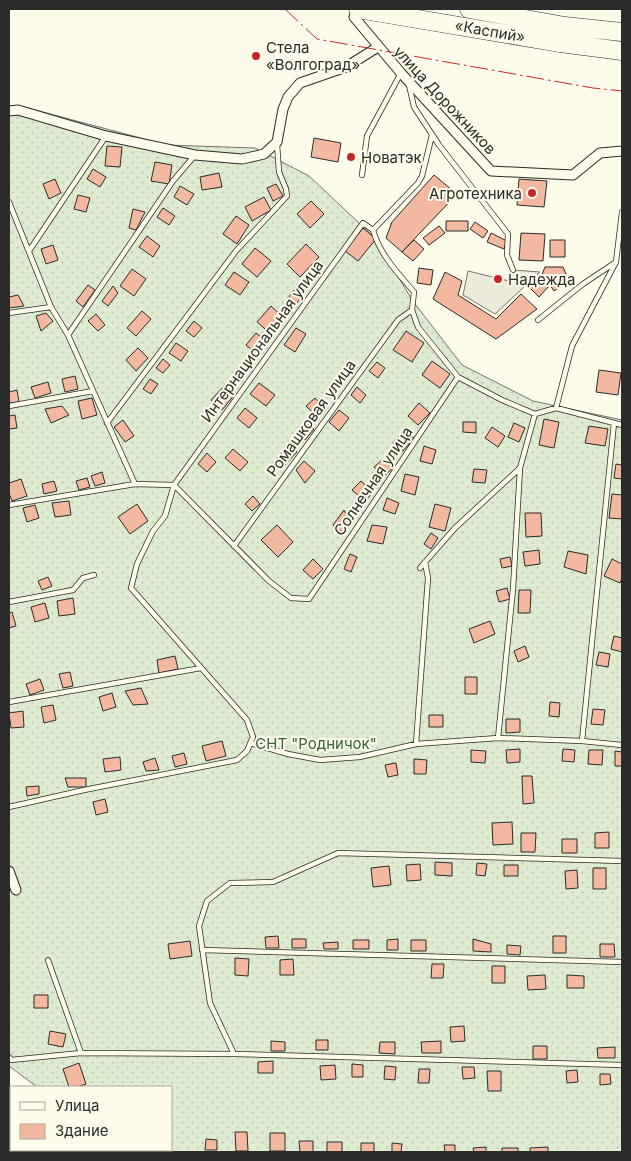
<svg xmlns="http://www.w3.org/2000/svg" width="631" height="1161" font-family="Inter,sans-serif">
<style>
.garden{fill:url(#garden-dots);stroke:#74746e}
.parking{fill:#eceadb;stroke:#74746e}
.building{fill:#f2b8a0;stroke:#2b2b2b}
.lines{fill:none;stroke-linecap:round;stroke-linejoin:round}
.lane-casing{stroke:#2b2b2b;stroke-width:6}
.street-casing{stroke:#2b2b2b;stroke-width:11}
.highway-casing{stroke:#2b2b2b;stroke-width:19}
.lane{stroke:#fdfbea;stroke-width:4.5}
.street{stroke:#fdfbea;stroke-width:9}
.highway{stroke:#fdfbea;stroke-width:18}
.power{stroke:#c62828;stroke-width:1;stroke-dasharray:18 4 2.5 4;stroke-linecap:butt}
.poi-dot{fill:#c62828;stroke:#fdfbea;stroke-width:2}
.labels{text-anchor:middle;dominant-baseline:central;stroke-width:4;stroke-linejoin:round;paint-order:stroke}
.street-label{font-size:15px;fill:#2b2b2b;stroke:#fdfbea}
.poi-label{font-size:15px;fill:#2b2b2b;stroke:#fdfbea;text-anchor:start}
.park-label{font-size:15px;fill:#34623c;stroke:#fdfbea}
</style>
<defs>
<pattern id="garden-dots" width="8" height="8" patternUnits="userSpaceOnUse" patternTransform="scale(1.25)"><rect width="8" height="8" fill="#deebd1"/><path d="M2 2h.1M6 6h.1" fill="none" stroke="#bfcab4" stroke-width="1.8" stroke-linecap="round"/></pattern>
</defs>
<rect width="100%" height="100%" fill="#fdfbea"/>
<path class="garden" d="M9 106H20L167 145 255 148 309 176 376 239 412 300 462 365 533 401 622 420V1152H110L109 1150H171V1087H37L9 1066Z"/>
<path class="parking" d="M513 270 540 272 495 314 463 295 468 271 509 281Z"/>
<path class="building" d="M314 138 341 143 338 162 311 157Z
M107 146 122 147 120 167 105 166Z
M155 162 172 165 169 184 151 181Z
M93 169 106 177 100 187 87 179Z
M219 173 222 187 202 190 200 177Z
M434 175 457 194 402 252 386 238 392 222Z
M55 179 61 193 49 199 43 184Z
M519 179 547 181 544 207 517 205Z
M276 184 283 196 273 201 267 188Z
M180 186 194 194 187 205 174 197Z
M78 195 90 198 86 212 74 209Z
M264 197 271 210 252 221 245 207Z
M311 201 324 214 310 228 297 214Z
M163 208 175 216 169 225 157 217Z
M133 209 145 212 136 230 129 228Z
M236 216 249 225 237 244 223 234Z
M446 221H468V231H446Z
M475 222 488 231 483 238 470 229Z
M439 226 445 233 429 245 423 238Z
M363 228 376 239 358 261 345 251Z
M491 233 507 241 504 249 487 242Z
M521 233 545 234 543 261 519 260Z
M147 236 160 246 153 257 139 247Z
M414 240 424 249 413 261 402 252Z
M550 240H565V257H550Z
M306 244 319 257 300 277 287 264Z
M53 245 58 260 46 264 41 249Z
M255 248 271 261 257 277 242 264Z
M545 267H563L569 281 554 291 550 285 539 297 530 288 541 277Z
M419 268 433 270 431 285 417 283Z
M132 269 146 279 134 296 120 286Z
M234 272 249 282 240 295 225 285Z
M445 272 462 281 458 295 496 319 521 294 537 309 496 339 433 299Z
M88 285 95 290 83 307 76 301Z
M298 285 306 292 296 304 288 298Z
M113 286 118 293 108 306 102 301Z
M18 295 24 306 9 308V297Z
M271 306 285 319 271 334 257 322Z
M142 311 151 319 136 336 127 328Z
M46 313 53 321 41 331 36 316Z
M96 314 105 325 98 331 88 321Z
M194 321 202 328 194 337 186 331Z
M296 328 306 334 295 352 284 345Z
M406 331 424 343 412 362 393 350Z
M256 333 265 340 255 352 246 345Z
M176 343 188 351 181 361 169 353Z
M138 348 148 358 136 371 126 360Z
M163 359 170 365 163 373 156 368Z
M432 361 450 374 440 388 422 375Z
M377 362 385 368 378 378 369 371Z
M599 370 621 373 618 395 596 392Z
M75 376 78 389 65 392 62 379Z
M150 379 158 384 151 394 143 389Z
M48 382 51 393 35 398 31 387Z
M259 383 275 395 266 406 250 394Z
M225 385 235 394 222 410 211 400Z
M357 387 366 395 360 403 351 395Z
M17 390 19 402 9 403V392Z
M92 398 97 415 82 419 78 401Z
M315 398 326 410 318 418 306 406Z
M419 403 430 413 418 425 408 416Z
M62 406 69 415 51 423 45 409Z
M245 408 257 418 249 428 237 418Z
M339 410 349 418 339 431 329 422Z
M15 415 17 428 9 429V416Z
M544 419 559 422 554 448 539 445Z
M123 420 134 436 125 442 114 427Z
M463 422H476V433L463 432Z
M514 423 525 428 519 442 508 437Z
M308 424 314 429 305 440 299 435Z
M589 426 608 429 605 446 585 443Z
M492 427 505 436 498 447 485 438Z
M402 432 414 438 403 451 393 443Z
M289 445 297 452 284 466 276 460Z
M424 446 436 450 432 464 420 461Z
M233 449 248 462 240 471 225 458Z
M207 453 216 462 207 472 198 464Z
M383 459 393 468 383 477 374 467Z
M304 461 315 471 305 483 296 470Z
M616 464 622 465V479L614 478Z
M474 469 487 470 485 483 472 482Z
M102 472 105 483 95 486 91 476Z
M405 474 419 477 415 495 401 491Z
M87 478 90 487 79 490 76 481Z
M21 479 27 496 12 501 9 493V483Z
M54 481 57 491 44 494 42 484Z
M361 481 373 492 365 501 352 490Z
M612 494 622 495V519L609 518Z
M253 496 260 504 252 511 245 504Z
M387 498 399 503 395 514 383 510Z
M69 501 71 515 55 517 52 503Z
M137 504 148 521 130 534 118 517Z
M435 504 451 508 445 531 429 527Z
M35 505 39 518 27 522 23 508Z
M344 510 352 524 343 533 333 525Z
M525 513H541L542 536 526 537Z
M277 525 293 542 278 557 261 540Z
M372 525 387 527 383 544 367 541Z
M431 533 438 538 431 549 424 544Z
M539 550 540 564 525 566 523 552Z
M568 551 588 555 586 574 564 567Z
M350 554 357 557 351 572 344 569Z
M510 557 512 566 502 568 500 559Z
M313 559 323 569 313 579 303 570Z
M612 559 622 564V578L620 583 604 576Z
M48 577 52 586 42 590 38 581Z
M507 588 510 599 499 602 496 591Z
M519 590H531L530 613H518Z
M73 598 75 614 59 616 57 601Z
M45 603 49 618 35 622 31 607Z
M12 612 16 626 9 628V613Z
M490 621 495 634 474 643 469 629Z
M614 636 622 638V652L611 649Z
M525 646 529 657 518 662 514 651Z
M599 652 610 654 608 667 596 665Z
M175 656 178 669 159 673 157 660Z
M70 672 73 686 63 688 59 674Z
M465 677H477V694H465Z
M40 679 44 690 30 695 26 684Z
M141 688 148 704 133 705 125 691Z
M112 693 116 707 103 711 99 697Z
M550 702 560 703 559 717 549 716Z
M53 705 56 720 44 723 41 707Z
M593 709 605 710 603 725 591 724Z
M23 711 24 727 11 728 9 713Z
M429 715H443V727H429Z
M506 719H520V732L506 733Z
M222 741 226 756 206 761 202 746Z
M520 749V762L507 763 506 750Z
M563 749 575 750 574 762 562 761Z
M471 750 486 751 485 763 471 762Z
M589 750H603L602 765 588 764Z
M615 751 622 752V766H615Z
M184 753 187 764 175 767 172 756Z
M120 757 121 770 105 772 103 759Z
M155 758 159 770 146 771 143 762Z
M414 759 427 760 426 774H414Z
M396 763 398 775 388 777 385 765Z
M522 776H532L534 803 523 804Z
M65 778H86V787H68Z
M39 786V794L27 796 26 787Z
M105 799 108 812 96 815 93 802Z
M512 822 513 844 493 845 492 823Z
M609 832V848H595V833Z
M521 833H536L535 852H521Z
M562 839H577V853H562Z
M435 862 452 863V876L435 875Z
M477 863 487 864 485 876 476 875Z
M420 864 421 880 407 881 406 865Z
M504 865H518V876H504Z
M389 866 391 885 373 887 371 868Z
M593 868H606V889H593Z
M577 870 578 888 566 889 565 871Z
M278 936 279 948H266L265 937Z
M553 936H566V953H553Z
M292 939H306V948H292Z
M398 939V950H387V940Z
M473 939 491 944V952L473 951Z
M353 940H369V949H353Z
M411 940H426V951H411Z
M190 941 192 956 170 959 168 944Z
M338 942V949H324L323 943Z
M600 944H614L615 957H600Z
M507 945 521 946 520 955 507 954Z
M235 958 249 959 248 976 235 975Z
M293 959 294 975H280V960Z
M432 964H444L443 978H431Z
M492 966H505V983H492Z
M545 975 546 989 528 990 527 976Z
M567 975 584 976V988H567Z
M34 995H48V1008H34Z
M464 1026 465 1041 451 1042 450 1027Z
M50 1031 66 1034 63 1047 48 1044Z
M316 1040H328V1050H316Z
M271 1041 285 1042V1051H271Z
M441 1041V1053H422L421 1042Z
M380 1042H395V1054L379 1053Z
M533 1046H547V1059H533Z
M615 1047V1058H598L597 1048Z
M273 1061V1073H258V1062Z
M79 1063 86 1084 77 1087H69L63 1069Z
M352 1064 363 1065V1077H352Z
M335 1065 336 1079 321 1080 320 1066Z
M385 1066 396 1067 395 1080 384 1079Z
M462 1067H474L475 1078 463 1079Z
M419 1069H430L429 1083H418Z
M577 1070 578 1082 567 1083 566 1071Z
M487 1071H501V1091H488Z
M600 1074H610L611 1084 600 1085Z
M235 1132H247L248 1151H236Z
M270 1133H285V1151H270Z
M206 1139 217 1140V1150H205Z
M299 1141H313V1152H300Z
M327 1142H342V1152H327Z
M361 1143H374V1152H361Z
M392 1143 402 1144 401 1152H392Z
M444 1145H455V1152H445Z
M486 1147V1152H474L473 1148Z
M548 1147V1152H530V1148Z
M502 1148H518V1152H502Z"/>
<g class="lines">
<g class="lane-casing">
<path id="lane" d="M409 85 414 107 439 145 508 234 507 255 513 270
M362 175 367 136 401 73
M9 202 51 307 68 335 135 484 174 485 269 581 291 598 309 599 458 377
M373 230C380 255 398 273 414 292L412 310 418 327 458 377 502 400 535 414 556 408 622 425
M373 230 418 183 422 176 432 135
M29 251 106 136
M9 313 51 307
M538 320 583 284 616 262 622 212
M68 335 173 181 195 155
M9 406 93 391
M556 408 572 346 616 262
M107 423 236 251 287 196 286 189 279 172 277 144
M9 505 135 484
M234 546 398 320 412 310
M420 568 455 528 520 468 535 414
M9 602 73 590 83 578 94 575
M9 702 201 668
M498 738 513 589 520 468
M582 741 614 423
M250 743 288 754 320 760 360 757 416 744 498 738 582 741 622 745
M416 744 428 578 425 562
M9 807 84 790 237 760 247 751 253 737 247 720 131 588 137 564 153 531 165 516 174 485 363 223 373 230
M202 950 622 962
M48 960 81 1053
M234 1054 210 1003 199 926 207 901 230 883 273 882 338 853 622 861
M9 1057 11 1060 81 1053 234 1054 622 1065"/>
</g>
<g class="street-casing">
<path id="street" d="M356 9 354 17 401 73 491 171 573 175 600 153 622 151
M9 111 18 110 106 136 195 155 242 159 264 154 277 142 283 109 288 97 300 83 346 67 378 47
M9 871 16 890"/>
</g>
<g class="highway-casing">
<path id="highway" d="M358 9 560 43 622 51
M469 9 565 26 622 32"/>
</g>
<use href="#lane" class="lane"/>
<use href="#street" class="street"/>
<use href="#highway" class="highway"/>
<path class="power" d="M285 9 317 39 593 88 622 91"/>
</g>
<g class="poi-dot">
<circle cx="256" cy="56" r="5"/>
<circle cx="351" cy="157" r="5"/>
<circle cx="532" cy="193" r="5"/>
<circle cx="498" cy="279" r="5"/>
</g>
<g class="labels">
<g class="street-label">
<text transform="translate(490 31) rotate(10)">«Каспий»</text>
<text transform="translate(445 100) rotate(47)">улица Дорожников</text>
<text transform="translate(262 341) rotate(-54)">Интернациональная улица</text>
<text transform="translate(311 418) rotate(-54)">Ромашковая улица</text>
<text transform="translate(373 481) rotate(-56)">Солнечная улица</text>
</g>
<g class="poi-label">
<text x="266" y="47">Стела<tspan x="266" dy="17">«Волгоград»</tspan></text>
<text x="361" y="157">Новатэк</text>
<text x="522" y="193" text-anchor="end">Агротехника</text>
<text x="508" y="279">Надежда</text>
</g>
<g class="park-label">
<text x="316" y="743">СНТ "Родничок"</text>
</g>
</g>
<rect width="631" height="1161" fill="none" stroke="#2b2b2b" stroke-width="20"/>
<rect x="10" y="1086" width="162" height="65" fill="#fdfbea" stroke="#a9a89e"/>
<rect x="20" y="1102" width="25" height="8" fill="#fdfbea" stroke="#a9a89e"/>
<text x="55" y="1111" font-size="15" fill="#2b2b2b">Улица</text>
<rect x="20" y="1124" width="25" height="15" fill="#f2b8a0" stroke="#a9a89e"/>
<text x="55" y="1136" font-size="15" fill="#2b2b2b">Здание</text>
</svg>
